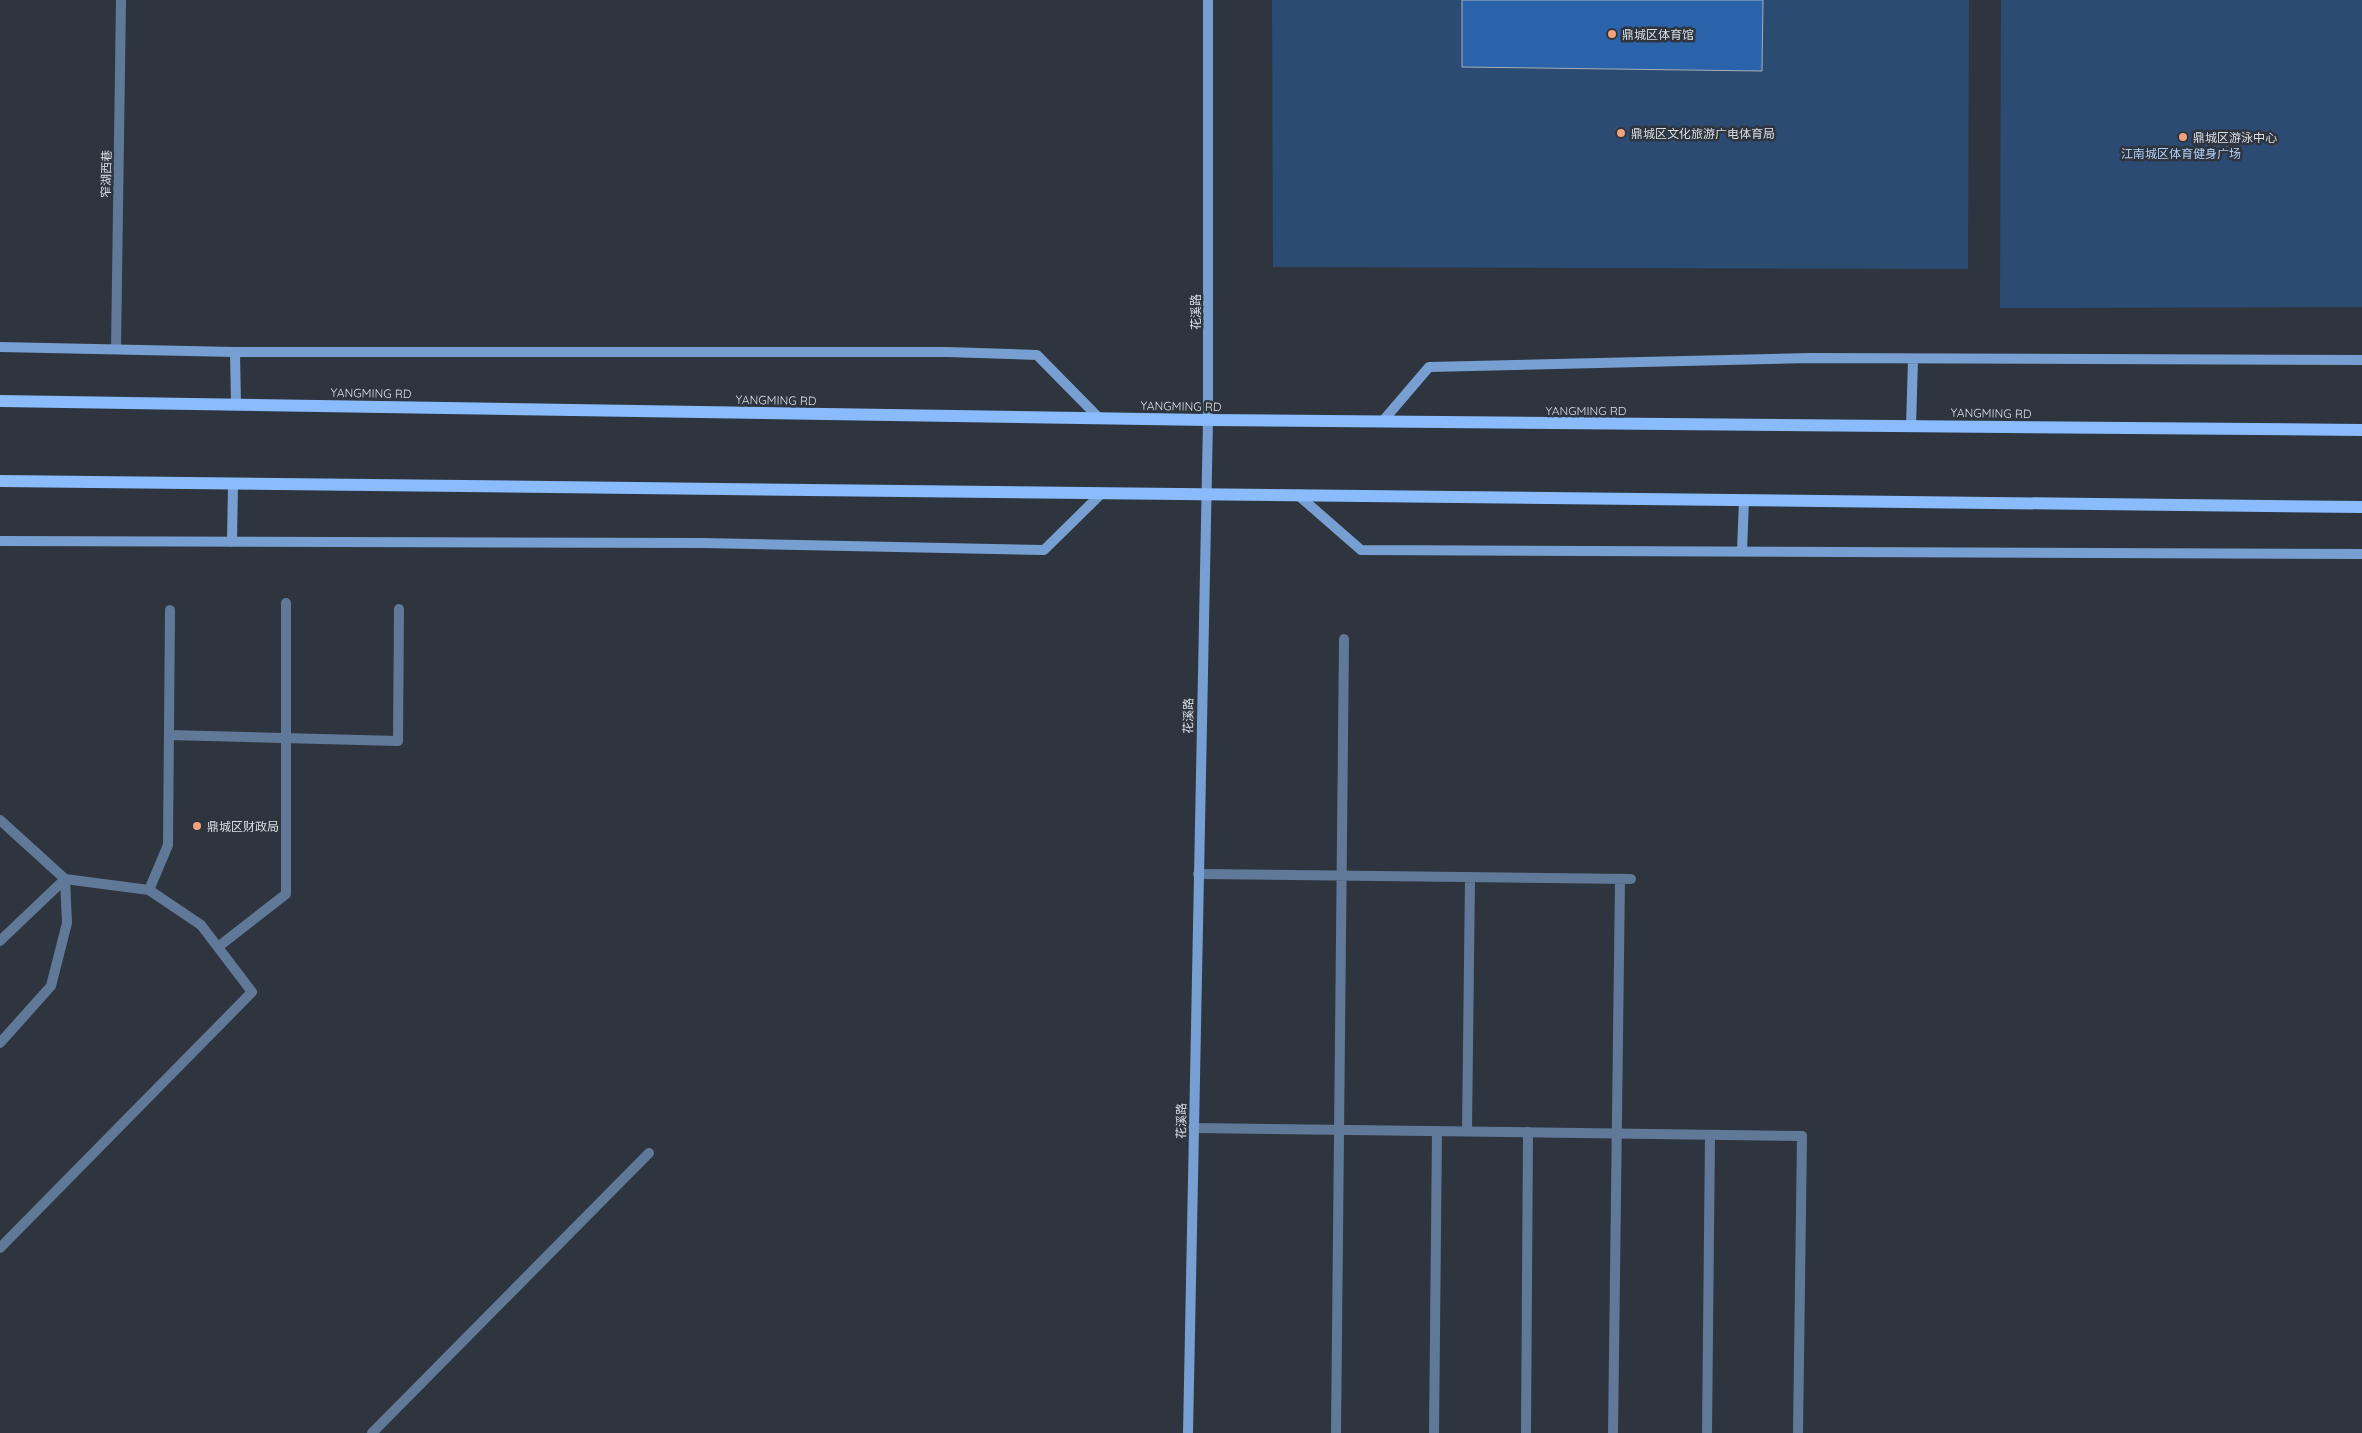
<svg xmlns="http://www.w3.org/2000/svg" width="2362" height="1433" font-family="Quicksand,'Noto Sans SC',sans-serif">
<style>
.green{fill:#2c4b72}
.building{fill:#2a63aa;stroke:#a6afb9}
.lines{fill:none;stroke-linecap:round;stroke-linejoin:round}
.lane{stroke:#607999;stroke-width:10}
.street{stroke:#607999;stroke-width:10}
.secondary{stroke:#789fd1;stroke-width:10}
.primary{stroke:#8abcfd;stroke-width:12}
.poi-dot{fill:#f1a17c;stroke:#2e353e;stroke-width:2}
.labels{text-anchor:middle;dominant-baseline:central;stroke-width:5;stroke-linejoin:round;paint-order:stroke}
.poi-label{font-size:12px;fill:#dadfe4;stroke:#2e353e;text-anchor:start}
.park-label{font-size:12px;fill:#b1cef5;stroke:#2e353e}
.street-label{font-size:12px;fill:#dadfe4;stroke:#2e353e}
</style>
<rect width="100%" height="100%" fill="#2e353e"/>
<path class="green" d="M1272 0H1969L1968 269 1273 267Z
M2001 0H2362V307L2000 308Z"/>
<path class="building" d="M1462 0H1763L1762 71 1462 67Z"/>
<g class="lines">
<path class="lane" d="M116 349 121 0
M169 735 398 741 399 609
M0 820 65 879 0 941
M1198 874 1631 879
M149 890 168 845 170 610
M218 947 286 894V603
M0 1043 51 986 67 923 65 879 149 890 201 925 252 992 0 1248
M1467 1131 1470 877
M372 1433 649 1153
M1336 1433 1344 639
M1434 1433 1437 1131
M1526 1433 1528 1132
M1613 1433 1620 879
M1707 1433 1710 1135
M1798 1433 1802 1136"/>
<path class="street" d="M1193 1128 1802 1136"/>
<path class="secondary" d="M0 347 235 352H947L1037 355 1099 418
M235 352 236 405
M1382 422 1429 367 1810 358 2362 360
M1911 426 1913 359
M1298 495 1361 550 2362 554
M0 541 702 543 1044 550 1102 493
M232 542 233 484
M1742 551 1744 500
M1188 1433 1208 420V0"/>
<path class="primary" d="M0 401 1208 420 2362 430
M0 481 2362 507"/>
</g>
<g class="poi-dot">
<circle cx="1612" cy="34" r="5"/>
<circle cx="1621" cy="133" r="5"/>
<circle cx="2183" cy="137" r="5"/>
<circle cx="197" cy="826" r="5"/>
</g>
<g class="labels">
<g class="poi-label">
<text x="1622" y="34">鼎城区体育馆</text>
<text x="1631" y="133">鼎城区文化旅游广电体育局</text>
<text x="2193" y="137">鼎城区游泳中心</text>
<text x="207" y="826">鼎城区财政局</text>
</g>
<g class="park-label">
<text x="2181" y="153">江南城区体育健身广场</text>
</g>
<g class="street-label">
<text transform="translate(106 174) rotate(-89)">窄湖西巷</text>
<text transform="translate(1195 312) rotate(-90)">花溪路</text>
<text transform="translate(371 393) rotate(1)">YANGMING RD</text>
<text transform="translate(776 400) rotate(1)">YANGMING RD</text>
<text transform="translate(1181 406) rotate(1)">YANGMING RD</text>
<text x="1586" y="410">YANGMING RD</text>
<text transform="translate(1991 413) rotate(1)">YANGMING RD</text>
<text transform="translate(1188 716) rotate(-89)">花溪路</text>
<text transform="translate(1181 1121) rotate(-89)">花溪路</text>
</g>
</g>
</svg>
